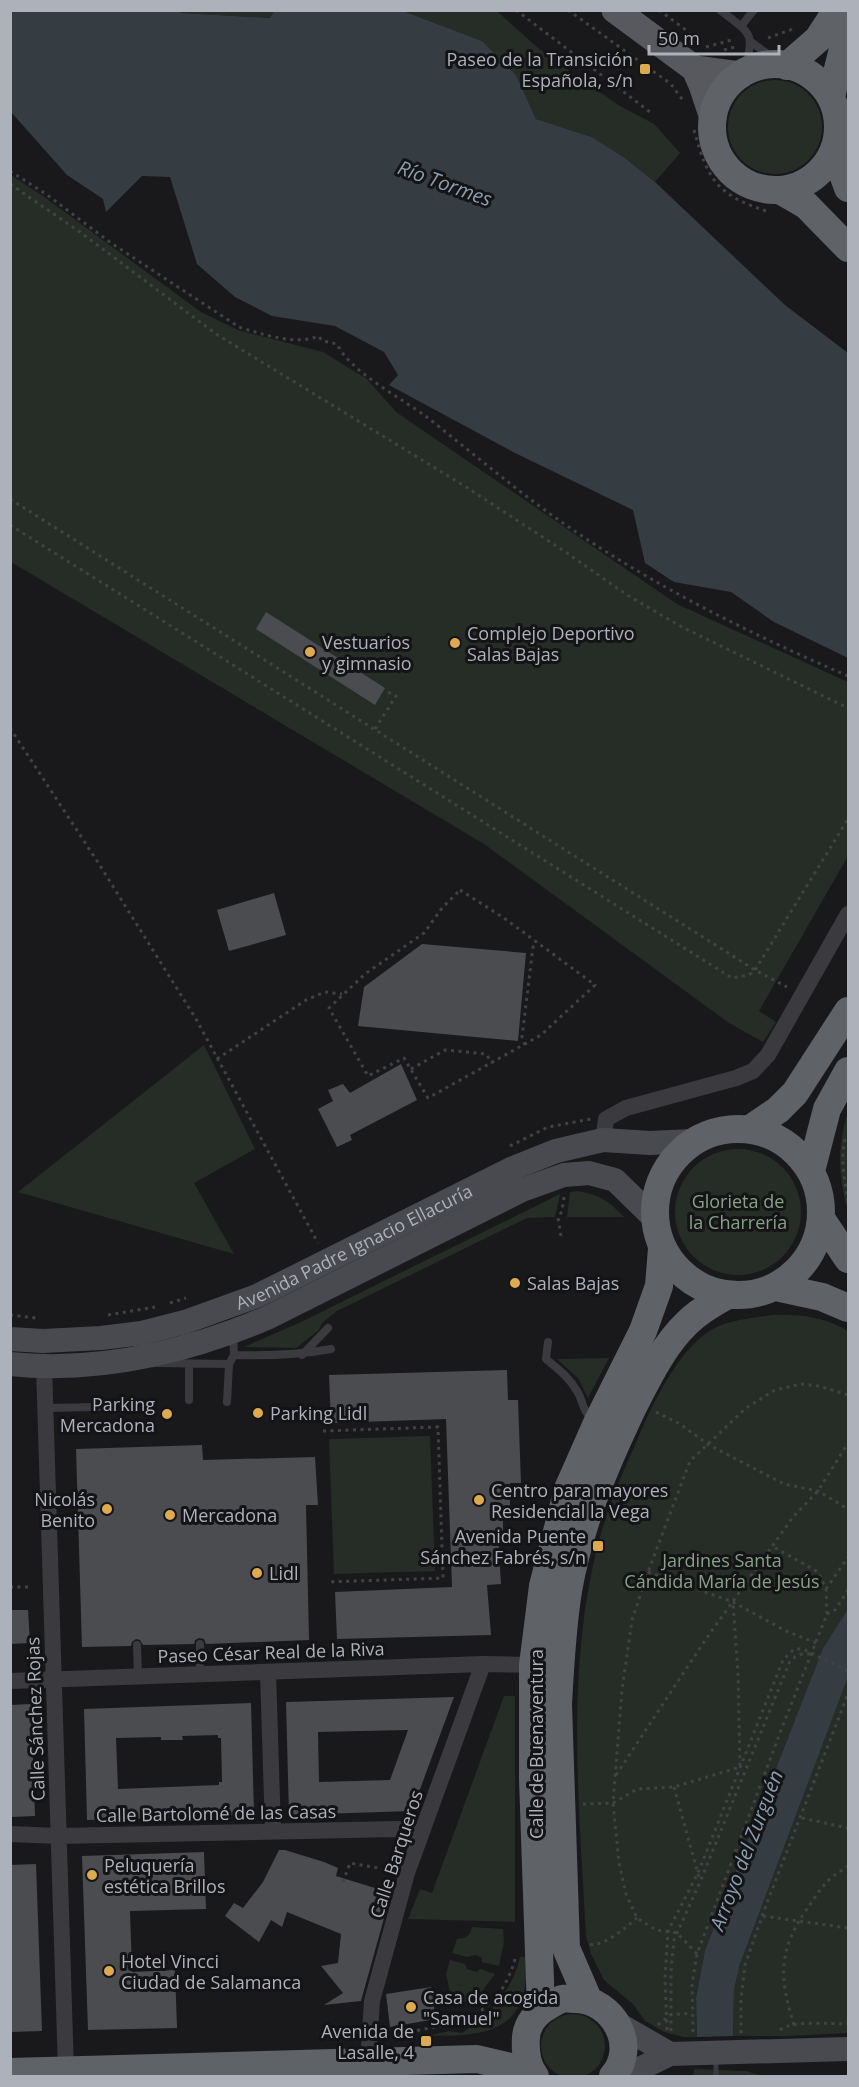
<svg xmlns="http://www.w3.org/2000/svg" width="859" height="2087" font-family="'Open Sans',sans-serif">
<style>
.green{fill:#262c26}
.water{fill:#353c42}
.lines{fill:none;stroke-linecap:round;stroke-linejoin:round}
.stream{stroke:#353c42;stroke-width:5}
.building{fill:#4b4c50;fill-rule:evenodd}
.path{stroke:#414246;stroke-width:3;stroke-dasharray:3 4.5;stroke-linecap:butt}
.service{stroke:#3b3b3f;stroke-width:8}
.minor{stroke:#3b3b3f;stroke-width:16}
.secondary{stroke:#494a4f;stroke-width:24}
.primary{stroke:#57595e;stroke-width:27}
.trunk{stroke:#5f6267;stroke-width:28}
.poi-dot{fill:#ddaa4f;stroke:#141416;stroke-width:2}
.labels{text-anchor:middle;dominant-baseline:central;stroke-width:6;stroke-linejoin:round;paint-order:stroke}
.poi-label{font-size:18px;fill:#adb1b9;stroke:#141416;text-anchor:start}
.park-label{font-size:18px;fill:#87a188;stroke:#141416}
.street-label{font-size:18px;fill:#adb1b9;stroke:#141416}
.water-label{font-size:20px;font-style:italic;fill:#899eaf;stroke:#141416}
</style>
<rect width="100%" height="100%" fill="#19191b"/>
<path class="green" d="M179 11H274L271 18 180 13Z
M403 11H497L537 47 572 73 620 106 654 124 680 153 655 182 625 158 592 137 536 119 516 75 482 41Z
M728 127a47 47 0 1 1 94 0a47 47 0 1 1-94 0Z
M11 175 43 196 201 312 238 330 323 352 367 379 396 412 677 604 848 682V856L759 1011 776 1022 763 1042 729 1023 484 844 11 562Z
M204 1045 255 1149 194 1183 234 1254 18 1192Z
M848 1112V1211C838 1178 837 1145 848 1112Z
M675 1212a63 63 0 1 1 126 0a63 63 0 1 1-126 0Z
M577 1191C600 1195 608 1200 624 1217H567L570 1192Z
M560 1194 555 1217 527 1218 337 1311 322 1323 319 1330 296 1348 244 1347 301 1322Z
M772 1315C798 1314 826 1317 848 1331V1609L823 1648 705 1950 696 1998 697 2037H684L664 2032 645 2021 633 2004 604 1980 591 1954 586 1936C579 1802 564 1662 602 1530 611 1498 625 1468 638 1438 653 1403 682 1341 719 1326 735 1319 754 1318 772 1315Z
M609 1358 588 1398 578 1378 557 1359Z
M430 1436 435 1571 334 1574 329 1439Z
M848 1677V2033L788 2036H733L734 1990 740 1964Z
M504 1696H515V1922L408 1919 420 1889 432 1893Z
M472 1927 503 1929 504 1942 499 1966 482 1962V1958L476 1955 467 1957 452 1953 457 1939C466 1938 470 1936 472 1927Z
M520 1957H526C526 1969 527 1983 523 1995 511 2039 463 2035 427 2036L449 2031 462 2033C491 2014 512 1991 520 1957Z
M450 1960 465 1964 467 1969 477 1972 480 1969 495 1974 477 1998 453 2006 446 1974Z
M541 2046a32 32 0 1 1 64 0a32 32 0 1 1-64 0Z
M694 2069 746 2071 763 2076H693Z"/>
<path class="water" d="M179 11 181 13 270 18 274 11H403L482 41 516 75 536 119 592 137 625 158 655 182 785 305 848 353V658L774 622 731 592 674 582 645 563 633 510 515 453 389 385 398 375 384 352 335 326 272 316 235 297 197 264 170 177 142 176 106 212 103 199 67 175 11 112V11Z
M848 1609V1677L740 1964 734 1990 733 2036 697 2037 696 1998 705 1950 823 1648Z"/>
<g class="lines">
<path class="stream" d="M716 2060V2076"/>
</g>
<path class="building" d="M266 612 385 688 375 705 256 629Z
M274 893 286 935 229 951 217 910Z
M422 944 526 953 518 1041 358 1026 364 987Z
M401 1064 417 1100 350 1135 352 1140 337 1147 318 1109 333 1101 328 1090 343 1084 350 1093Z
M507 1370 508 1400H518L521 1483H510V1516H503V1534H498L501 1584 487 1585 491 1635 337 1639 335 1592 452 1587 446 1419 331 1423 329 1375Z
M202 1445 203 1460 315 1457 318 1505H306L309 1640 206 1644 204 1639 199 1638 195 1640 194 1644 143 1645 140 1640 136 1639 132 1642 131 1646 82 1647 76 1449Z
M10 1610H28L30 1643 10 1644Z
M454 1697 412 1811 289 1815 286 1702ZM408 1730 390 1780 319 1782 318 1732Z
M251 1703 254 1815 87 1820 84 1709ZM218 1735V1738H221L222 1782H219V1785L118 1789 116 1738 161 1737V1740H183L182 1736Z
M31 1704 35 1816 10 1817V1705Z
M279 1850H285L324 1862 338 1868 336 1876 391 1893 361 2001 324 2005 343 1993 321 1966 338 1963 341 1934 287 1912 282 1927 271 1920 259 1942 225 1916 234 1903 243 1908 263 1882Z
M204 1852 206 1909 130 1911 132 1972 175 1970 177 2028 88 2030 82 1856Z
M36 1864 42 2031 10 2032V1865Z
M431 1987 436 2019 390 2027 386 1994Z"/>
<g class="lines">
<path class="path" d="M516 10 650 112
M568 10 671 84 682 99
M659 10 686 30 695 40
M768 38 793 29
M706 47 735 39
M724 50 738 46
M694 130C708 181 717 195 769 212
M10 171 46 194 111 243 239 327C261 334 298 346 318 336L323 341 337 344C351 373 402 398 428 418 470 451 510 485 553 516 644 581 746 632 848 676
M10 184 80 232 216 334 463 485 567 553 627 595 682 627 848 708
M10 499 755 970 787 987
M10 525 732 978 749 975 755 970 848 819
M10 728 99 864 196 1019 318 1243
M375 729 396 696 388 692
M460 890 504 918 595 985 541 1035 428 1098 404 1058 368 1076 329 1008 365 974 424 933 442 908Z
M525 1045 522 1037 533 947 536 941
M217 1059 306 1000 325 992 342 994
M411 1069 445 1050 486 1054 492 1063
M845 1139C840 1160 845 1181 848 1201
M510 1146 548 1127 591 1119
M561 1236 558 1218 562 1211 564 1197
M170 1303 186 1298
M10 1315 36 1318
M108 1315 155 1307
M656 1412 680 1424 709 1445 784 1484 818 1491 848 1509
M323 1431 438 1427 443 1578 327 1582
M648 1572 733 1602 784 1630 816 1643
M10 1587H31
M826 1589 848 1557
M827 1614 835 1610 848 1590
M616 1775 706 1639 793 1517 818 1491 848 1443
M674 1787 700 1881
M583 1804 613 1803 637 1789 674 1787 740 1767 738 1674 733 1602
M802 1818 848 1828
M343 1882 350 1863 390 1870
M763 1916 848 1928
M590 1945C610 1943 622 1930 637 1918
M697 1954 677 1933 656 1930 637 1918 626 1894 619 1863 613 1803 622 1690 632 1620 648 1572 690 1461 746 1408 775 1390 801 1384 819 1386 848 1395
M658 2025 670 2015 692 2013
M794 2025C779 1978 778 1950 807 1909 813 1901 819 1890 826 1883 832 1876 841 1871 848 1866
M667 2030 665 1978 668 1931 698 1873 783 1660 794 1649H803L848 1671
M780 2030C791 2020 832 2024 848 2024
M671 2031V1971L674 1940 700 1882 790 1661C797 1655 801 1653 811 1654
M693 2032 692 1984 697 1954 783 1725 827 1614 826 1589 818 1572 772 1546
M741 2033V1999L745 1965 765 1908 848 1694
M399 2038V2034C457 2022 497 2023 516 1956"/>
<path class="service" d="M720 10C754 36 754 32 744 73
M741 26 754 10
M751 42 783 65
M548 1342 546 1359C558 1369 569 1377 577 1391 583 1400 583 1415 594 1419
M234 1355C268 1356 298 1355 331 1349
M302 1355 328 1328
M157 1363 229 1364
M189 1400V1365
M227 1402 229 1364 234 1355 233 1333
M45 1408 98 1407
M200 1644V1674
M137 1645 138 1676"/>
<path class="minor" d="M603 1140 606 1119 626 1108 736 1078 753 1071 768 1055 848 914
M44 1366 66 2071
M268 1672 273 1831
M10 1681 483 1664 533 1665
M10 1834 59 1836 398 1829 421 1833
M368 2063 372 2001 407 1873 483 1664"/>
<g class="secondary">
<path id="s1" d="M10 1339 43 1341 101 1338 142 1333 185 1322 257 1296 511 1169 556 1151 603 1140 650 1143 692 1141"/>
<path d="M10 1364C98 1373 187 1352 267 1318L522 1190 564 1175 589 1173 615 1180 654 1218"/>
<path d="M618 2024 670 2054"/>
<path d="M625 2076 670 2054 848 2049"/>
</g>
<path class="primary" d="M615 10 695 69 740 75
M695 69 702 85 713 118"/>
<path class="trunk" d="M712 127a63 63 0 1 1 126 0a63 63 0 1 1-126 0Z
M787 66 818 39 837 10
M831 97 848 29
M834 149 848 188
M780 190 806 205 848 248
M655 1212a83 83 0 1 1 166 0a83 83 0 1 1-166 0Z
M750 1129 778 1110 795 1093 848 1011
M811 1171 827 1109 848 1071
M822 1220 848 1259
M776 1287 822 1297 848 1308
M588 1999 566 1948 558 1704C560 1667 562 1628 568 1591 579 1526 605 1466 633 1407 648 1378 663 1346 687 1323 699 1311 713 1303 728 1295
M541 2010 533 1779V1665L543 1586 568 1489 598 1421 643 1331 659 1286 662 1249
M10 2072 477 2059 531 2072
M535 2076C526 2065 525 2051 526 2037 527 2023 537 2012 550 2005 554 2003 558 2000 562 1999 566 1998 572 1999 576 1999 613 2000 639 2046 613 2076"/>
</g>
<g class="poi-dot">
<rect x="639" y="63" width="12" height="12" rx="3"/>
<circle cx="455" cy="643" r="6"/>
<circle cx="310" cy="652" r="6"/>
<circle cx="515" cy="1283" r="6"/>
<circle cx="258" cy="1413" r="6"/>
<circle cx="167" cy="1414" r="6"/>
<circle cx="479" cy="1500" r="6"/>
<circle cx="107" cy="1509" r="6"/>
<circle cx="170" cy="1515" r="6"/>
<rect x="592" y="1540" width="12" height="12" rx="3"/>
<circle cx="257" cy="1573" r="6"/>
<circle cx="92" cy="1875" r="6"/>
<circle cx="109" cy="1971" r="6"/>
<circle cx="411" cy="2007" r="6"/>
<rect x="420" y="2035" width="12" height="12" rx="3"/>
</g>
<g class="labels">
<g class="poi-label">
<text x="633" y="59" text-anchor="end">Paseo de la Transición<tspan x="633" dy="21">Española, s/n</tspan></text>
<text x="467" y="633">Complejo Deportivo<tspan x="467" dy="21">Salas Bajas</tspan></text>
<text x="322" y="642">Vestuarios<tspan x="322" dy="21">y gimnasio</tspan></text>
<text x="527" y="1283">Salas Bajas</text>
<text x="155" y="1404" text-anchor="end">Parking<tspan x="155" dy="21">Mercadona</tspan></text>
<text x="270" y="1413">Parking Lidl</text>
<text x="491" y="1490">Centro para mayores<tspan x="491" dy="21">Residencial la Vega</tspan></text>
<text x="95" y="1499" text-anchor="end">Nicolás<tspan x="95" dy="21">Benito</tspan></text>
<text x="182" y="1515">Mercadona</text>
<text x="586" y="1536" text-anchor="end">Avenida Puente<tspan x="586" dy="21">Sánchez Fabrés, s/n</tspan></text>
<text x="269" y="1573">Lidl</text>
<text x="104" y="1865">Peluquería<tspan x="104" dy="21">estética Brillos</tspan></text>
<text x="121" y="1961">Hotel Vincci<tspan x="121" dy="21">Ciudad de Salamanca</tspan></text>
<text x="423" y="1997">Casa de acogida<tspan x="423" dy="21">"Samuel"</tspan></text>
<text x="414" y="2031" text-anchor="end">Avenida de<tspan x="414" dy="21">Lasalle, 4</tspan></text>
</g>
<g class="park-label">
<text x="738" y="1201">Glorieta de<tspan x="738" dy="21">la Charrería</tspan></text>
<text x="722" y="1560">Jardines Santa<tspan x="722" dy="21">Cándida María de Jesús</tspan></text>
</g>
<g class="street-label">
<text stroke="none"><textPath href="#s1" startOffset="362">Avenida Padre Ignacio Ellacuría</textPath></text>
<text transform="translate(271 1652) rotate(-2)">Paseo César Real de la Riva</text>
<text transform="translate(35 1719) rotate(-92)">Calle Sánchez Rojas</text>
<text transform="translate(536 1744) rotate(-90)">Calle de Buenaventura</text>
<text transform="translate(216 1813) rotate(-1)">Calle Bartolomé de las Casas</text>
<text transform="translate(396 1854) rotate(-72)">Calle Barqueros</text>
</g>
<g class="water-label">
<text transform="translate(445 183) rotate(20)">Río Tormes</text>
<text transform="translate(746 1850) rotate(-69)">Arroyo del Zurguén</text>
</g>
</g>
<rect width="859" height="2087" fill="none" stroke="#adb1b9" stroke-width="24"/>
<path d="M649 45v9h130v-9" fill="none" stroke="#adb1b9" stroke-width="3"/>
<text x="658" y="45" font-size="18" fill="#adb1b9" stroke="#141416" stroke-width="4.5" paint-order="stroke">50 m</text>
</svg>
